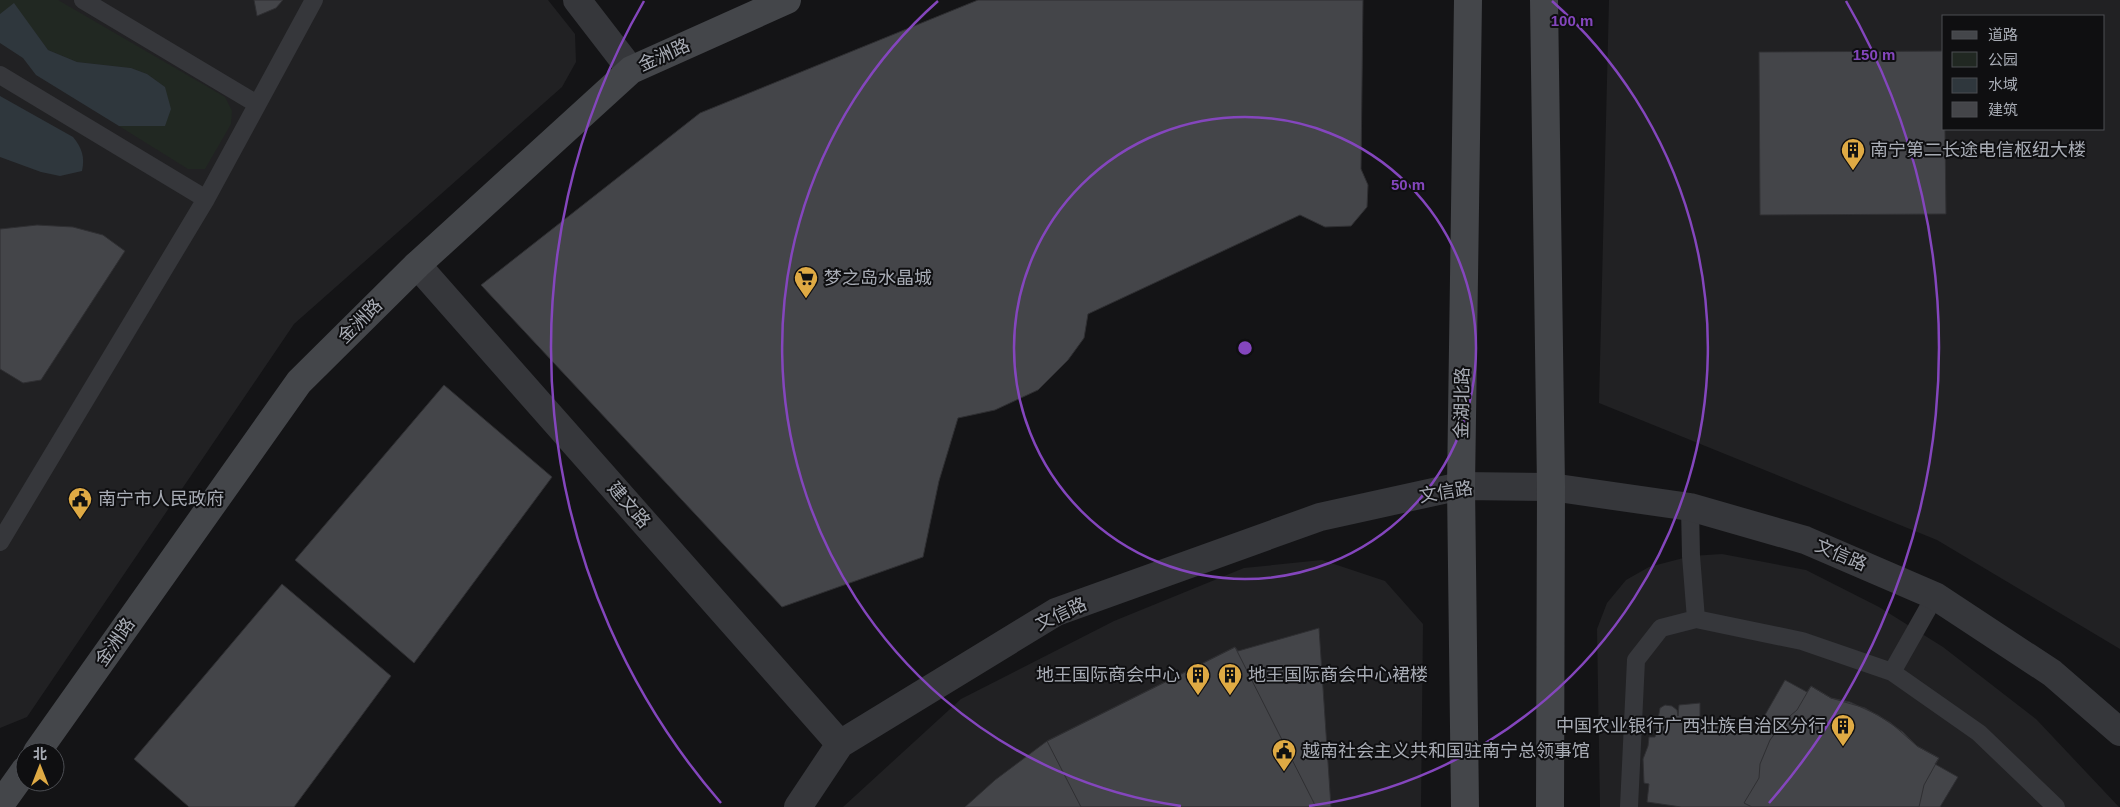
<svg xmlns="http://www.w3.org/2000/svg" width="2120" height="807" font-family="Arial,'Noto Sans SC',sans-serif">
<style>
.built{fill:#212123;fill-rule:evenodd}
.green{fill:#212822}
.water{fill:#2f373d}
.building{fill:#444549;stroke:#2f2f32}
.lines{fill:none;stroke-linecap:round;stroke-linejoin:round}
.service{stroke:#36373b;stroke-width:18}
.minor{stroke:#36373b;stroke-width:28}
.secondary{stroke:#44464a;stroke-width:28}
.ring{fill:none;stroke:#8446bd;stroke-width:2.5}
.labels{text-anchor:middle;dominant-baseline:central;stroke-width:4;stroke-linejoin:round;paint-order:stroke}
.street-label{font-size:18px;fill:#a8acb5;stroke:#0f0f11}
.poi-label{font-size:18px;fill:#a8acb5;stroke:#0f0f11;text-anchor:start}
.centre{fill:#8446bd;stroke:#0f0f11;stroke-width:2.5}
.ring-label{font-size:15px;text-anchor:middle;font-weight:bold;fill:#8446bd;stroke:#0f0f11;stroke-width:4;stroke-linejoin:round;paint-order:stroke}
</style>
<rect width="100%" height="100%" fill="#141416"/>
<path class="built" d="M0 0H548L575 34 576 62 562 87 294 324 27 717 0 728Z
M1609 0H2120V649L1937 540 1599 403ZM1944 16H2104V129H1944Z
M1722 554 1806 570 1879 607 1943 647 2036 719 2119 807H1600L1597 629 1607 603 1626 580 1649 567 1691 556Z
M1322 560 1385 581 1423 624 1421 807H843L961 699 1114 621 1244 568Z"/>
<path class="green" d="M0 0H58L225 97 232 111 231 124 205 169H188L119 126H165V87L147 74 131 68 77 62 48 50 14 4 0 14Z"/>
<path class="water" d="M14 3 48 50 77 62 131 68 147 74 165 87 171 109 165 126H119L36 75 23 58 0 43V14Z
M0 96 73 137C82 148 85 157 82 171L60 176 41 172 0 157Z"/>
<path class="building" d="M254 0H283L276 8 257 16Z
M978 0H1363L1361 169 1368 185 1367 207 1351 226 1325 227 1300 215 1088 314 1084 338 1068 360 1038 390 995 410 958 418 939 481 923 557 782 607 481 285 700 113Z
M1944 51 1946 214 1760 215 1759 52Z
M37 225 73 227 103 235 125 251 41 380 23 383 0 369V229Z
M444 385 552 477 414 663 295 560Z
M282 584 391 676 294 807H189L134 759Z
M1319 628 1331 807H965L995 780 1047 741 1235 647 1238 651Z
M1235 647 1316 807H1081L1047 741Z
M1785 680 1807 692 1811 686 1831 698 1865 708 1891 723 1917 746 1939 758 1935 764 1958 777 1940 807H1681L1647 802 1649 784 1644 783 1643 759 1648 746 1649 737H1655L1660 708 1665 705 1672 706 1677 710 1678 716 1679 705 1700 703V720L1754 734Z
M1811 686 1831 698 1850 702 1878 715 1903 732 1917 746 1939 758 1924 785 1919 807H1752L1744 803 1759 778 1760 764 1770 740 1784 721 1797 710Z"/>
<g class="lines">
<path class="service" d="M83 0 257 104
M0 75 206 199
M1690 507 1691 556 1696 619
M0 542 206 199 314 0
M1892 672 1935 596
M1629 807 1636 660 1661 628 1696 619 1802 641 1892 672 1979 733 2056 807"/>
<path class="minor" d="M577 0 631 70
M417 265 840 744
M798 807 840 744 1056 612 1320 517 1461 486 1551 487 1690 507 1805 540 1935 596 2052 673 2120 732"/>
<path class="secondary" d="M1544 0 1551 487 1550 807
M37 752 299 382 417 265 631 70 787 0
M0 805 25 770
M1465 807 1461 486 1468 0"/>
</g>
<g class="ring">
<circle cx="1245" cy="348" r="231"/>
<path d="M1181 806A463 463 0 0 1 938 1M1552 1A463 463 0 0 1 1309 806"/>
<path d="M721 803A694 694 0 0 1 644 1M1846 1A694 694 0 0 1 1769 803"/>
</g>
<defs>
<g id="building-pin" transform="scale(1.25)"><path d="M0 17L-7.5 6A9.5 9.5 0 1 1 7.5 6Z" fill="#dfaa44" stroke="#0f0f11"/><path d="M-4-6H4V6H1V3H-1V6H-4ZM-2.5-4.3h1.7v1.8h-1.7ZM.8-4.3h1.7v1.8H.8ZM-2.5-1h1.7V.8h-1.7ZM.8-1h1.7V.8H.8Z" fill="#111"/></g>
<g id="supermarket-pin" transform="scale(1.25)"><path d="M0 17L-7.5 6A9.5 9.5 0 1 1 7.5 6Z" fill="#dfaa44" stroke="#0f0f11"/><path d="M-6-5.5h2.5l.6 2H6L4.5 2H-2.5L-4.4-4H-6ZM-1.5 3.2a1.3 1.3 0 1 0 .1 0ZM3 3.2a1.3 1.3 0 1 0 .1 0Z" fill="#111"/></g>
<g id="civic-pin" transform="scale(1.25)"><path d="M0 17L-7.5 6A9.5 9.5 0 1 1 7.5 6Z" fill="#dfaa44" stroke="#0f0f11"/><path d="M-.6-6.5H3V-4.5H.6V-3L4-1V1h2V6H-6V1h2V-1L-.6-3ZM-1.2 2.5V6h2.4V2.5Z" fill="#111"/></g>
</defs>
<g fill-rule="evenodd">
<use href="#building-pin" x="1853" y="150"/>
<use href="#supermarket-pin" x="806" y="278"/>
<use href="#civic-pin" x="80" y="499"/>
<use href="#building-pin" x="1198" y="675"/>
<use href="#building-pin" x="1230" y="675"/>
<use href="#building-pin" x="1843" y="726"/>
<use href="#civic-pin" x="1284" y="751"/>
</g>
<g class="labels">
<g class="street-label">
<text transform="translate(664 55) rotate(-24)">金洲路</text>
<text transform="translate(360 321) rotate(-45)">金洲路</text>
<text transform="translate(1462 403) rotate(-89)">金湖北路</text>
<text transform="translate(1446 492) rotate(-9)">文信路</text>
<text transform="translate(629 505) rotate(49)">建文路</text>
<text transform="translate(1841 555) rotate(23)">文信路</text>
<text transform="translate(1061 614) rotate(-25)">文信路</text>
<text transform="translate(115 642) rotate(-55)">金洲路</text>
</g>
<g class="poi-label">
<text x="1870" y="150">南宁第二长途电信枢纽大楼</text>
<text x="824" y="278">梦之岛水晶城</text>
<text x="98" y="499">南宁市人民政府</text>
<text x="1180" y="675" text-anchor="end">地王国际商会中心</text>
<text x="1248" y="675">地王国际商会中心裙楼</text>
<text x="1826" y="726" text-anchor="end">中国农业银行广西壮族自治区分行</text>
<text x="1302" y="751">越南社会主义共和国驻南宁总领事馆</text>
</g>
</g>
<circle cx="1245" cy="348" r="8" class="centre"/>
<g class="ring-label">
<text x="1572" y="26">100 m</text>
<text x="1874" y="60">150 m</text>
<text x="1408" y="190">50 m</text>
</g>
<rect x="1942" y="15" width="162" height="115" fill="#0f0f11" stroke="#4c4e53"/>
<rect x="1952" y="31" width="25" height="8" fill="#44464a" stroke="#4c4e53"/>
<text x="1988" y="40" font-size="15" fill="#a8acb5">道路</text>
<rect x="1952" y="52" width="25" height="15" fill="#212822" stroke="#4c4e53"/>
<text x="1988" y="65" font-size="15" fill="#a8acb5">公园</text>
<rect x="1952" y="78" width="25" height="15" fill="#2f373d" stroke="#4c4e53"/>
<text x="1988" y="90" font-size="15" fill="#a8acb5">水域</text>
<rect x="1952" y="102" width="25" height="15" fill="#444549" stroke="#4c4e53"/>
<text x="1988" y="115" font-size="15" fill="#a8acb5">建筑</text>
<g transform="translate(40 767)"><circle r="24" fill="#0f0f11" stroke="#4c4e53"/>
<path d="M0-4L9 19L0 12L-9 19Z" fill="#dfaa44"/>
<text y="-8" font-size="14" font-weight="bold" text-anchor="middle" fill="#a8acb5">北</text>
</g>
</svg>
